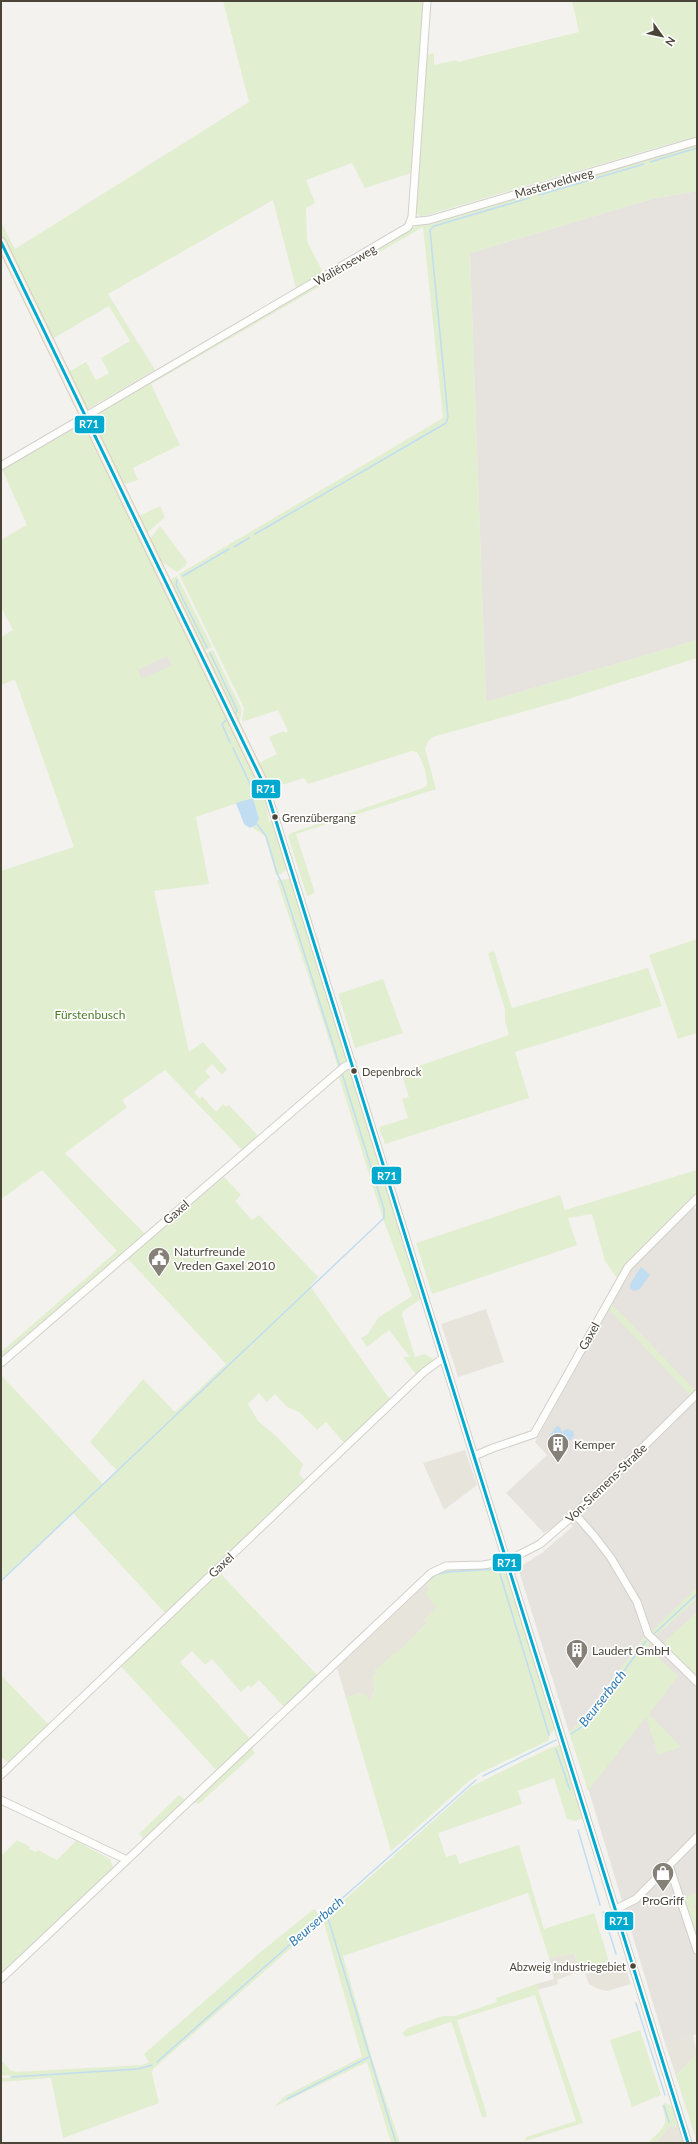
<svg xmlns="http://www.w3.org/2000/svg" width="698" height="2144" font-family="Lato,sans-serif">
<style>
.residential{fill:#e7e4dc}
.industrial{fill:#e6e2de}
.green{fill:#e1eecf}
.parking{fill:#e6e3df}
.water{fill:#c0ddf1}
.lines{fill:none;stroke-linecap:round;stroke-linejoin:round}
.stream{stroke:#c0ddf1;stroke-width:1.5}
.minor-casing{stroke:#d2d0cb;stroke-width:9}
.major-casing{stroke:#d6cebb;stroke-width:11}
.minor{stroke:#fdfdfc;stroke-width:7}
.major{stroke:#f2efe6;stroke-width:9}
.bus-1-casing{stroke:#fff;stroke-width:6}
.bus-1{stroke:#00a9ce;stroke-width:3}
.bus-dot{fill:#4b4439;stroke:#fff;stroke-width:1.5}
.labels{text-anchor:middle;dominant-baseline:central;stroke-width:3.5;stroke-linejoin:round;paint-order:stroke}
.bus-label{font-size:11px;fill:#4b4439;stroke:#fff;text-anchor:start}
.street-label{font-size:12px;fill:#4b4439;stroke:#fff}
.park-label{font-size:12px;fill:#4a7f2a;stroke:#fff}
.poi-label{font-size:12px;fill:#4b4439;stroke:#fff;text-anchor:start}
.water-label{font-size:13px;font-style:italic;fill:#2e7ab2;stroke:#fff}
.line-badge{stroke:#fff;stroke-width:1.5}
.badge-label{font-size:11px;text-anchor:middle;font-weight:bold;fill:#fff}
</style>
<rect width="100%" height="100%" fill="#f4f2ee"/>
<path class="residential" d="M486 1309 504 1362 458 1377 441 1324Z
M465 1450 477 1485 444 1510 423 1463Z
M426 1584 430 1588 438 1607 424 1620 427 1623 396 1655 375 1671 377 1673 373 1677 375 1690 369 1703 360 1693 346 1698 337 1668Z
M574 1953 580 1971 557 1980 558 1984 537 1990 536 1984 554 1979 549 1958Z
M624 1962 631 1984 607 1991 598 1989 589 1984 585 1974Z
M693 2035 697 2054 676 2076 665 2043Z
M671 2125 680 2128 685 2143H648L656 2142Z"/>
<path class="industrial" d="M697 191V640L486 702 470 253 652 199Z
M693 1206 697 1211V2034L665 2043 588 1788 648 1648 645 1636 581 1722 569 1732 519 1571 521 1566 542 1553 573 1526 565 1519 544 1533 506 1493 547 1455 535 1442 630 1271Z"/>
<path class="green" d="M223 1H424L411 173 365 188 352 163 306 180 315 203 306 208 307 241 323 272 296 288 273 200 108 294 155 370 86 410 68 372 86 362 96 380 109 373 101 358 130 341 109 306 52 339 1 235V222L15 249 249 102Z
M572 1H697V139L686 142H676L420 217 416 212 427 55 434 53V65L456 60 458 62 579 32Z
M697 144V191L652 199 470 253 486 702 697 640V658L568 699 433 737 428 741 425 749 436 789 296 834 315 893 307 896 288 836 291 833 423 788 427 785C427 773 423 762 417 752L412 751 308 784 304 778 271 788 259 763 277 754 269 737 284 731 285 733 288 731 278 710 242 722 244 708 179 574 443 418 423 227 151 384 180 445 133 468 138 480 124 484 101 438 100 424 96 413 414 227Z
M82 423 264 790 269 822 274 821 288 869 281 874 276 875 265 836 253 828 259 819 253 798 196 817 209 884 154 891 189 1052 203 1042 227 1069 222 1075 212 1064 205 1071 210 1077 194 1092 200 1099 202 1096 216 1112 223 1104 226 1107 229 1105 258 1136 242 1150 165 1070 122 1100 127 1107 125 1109 65 1153 145 1234 1 1360V1352L117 1251 42 1170 1 1199V871L74 847 16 682 14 680 1 685V637L13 630 1 607V540L27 525 2 469Z
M160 506 165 517 147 533 139 516Z
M160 526 187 562 185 566 177 572 163 563 150 539Z
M177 576 212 647 205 651 168 581Z
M213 650 241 708V716L238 724 204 654Z
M290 879 346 1060 338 1067 277 880Z
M697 939V1033L678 1039 649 955Z
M494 951 512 1008 648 968 662 1006 515 1052 529 1098 385 1144 379 1127 408 1118 402 1099 409 1097 401 1072 509 1035 505 1021V1010L488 953Z
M383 979 403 1033 355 1048 338 994Z
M349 1069 421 1299 403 1311 402 1315 415 1357 425 1354 435 1360 417 1376 403 1357H410L389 1330 367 1347 361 1338 367 1335 379 1317 412 1296 382 1216 339 1077Z
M697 1170V1195L630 1259 619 1277H616L605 1261 592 1214 568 1218 577 1245 432 1294 416 1243 560 1195 565 1210Z
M224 1177 241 1195 235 1201 252 1220 259 1215 318 1277 310 1286 391 1401 345 1444 326 1422 317 1430 299 1412 287 1407 275 1394 267 1402 259 1393 248 1404 258 1421 277 1437 303 1464 299 1474 305 1481 166 1614 73 1513 1 1580V1375L103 1484 117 1471 90 1442 143 1379 175 1412 226 1364 128 1259Z
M611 1303 696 1391 691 1396 608 1309Z
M502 1565 508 1576 555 1729 550 1734 548 1741 482 1772 469 1781 391 1851 346 1698 360 1693 361 1695 367 1694 369 1703 375 1690 373 1677 377 1673 375 1671 394 1653 396 1654 427 1623 424 1620 437 1607 425 1594 430 1588 424 1582 438 1569Z
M218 1571 317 1675 284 1707 259 1680 251 1688 249 1685 241 1692 212 1659 205 1665 192 1651 180 1662 250 1739 216 1770 119 1664Z
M697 1587V1599L655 1637 652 1631Z
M697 1612V1677L665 1646 666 1640Z
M645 1636 651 1644 648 1648 678 1676 649 1714 681 1747 658 1755 646 1717 588 1791 569 1732 581 1722Z
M347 1654 350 1655 251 1747 255 1753 199 1804 193 1802Z
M1 1675 49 1725 9 1763 1 1757Z
M560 1745 583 1818 575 1821 567 1819 554 1778 518 1791 522 1804 438 1833 446 1857 456 1854 459 1864 519 1845 544 1929 594 1913 609 1961 580 1971 574 1953 549 1958 528 1893 343 1956 373 2062 400 2143H391L367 2062 274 2107 285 2096 362 2057 323 1920 153 2069 152 2074 159 2103 63 2138 51 2078 1 2082V2078H11L12 2076 1 2075V2060L10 2070 16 2072 142 2065 149 2062 144 2054 257 1955 314 1909 323 1919 472 1786 552 1747Z
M179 1795 185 1800 144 1839 139 1834Z
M17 1840 30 1847 29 1849 36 1852 38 1850 57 1860 76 1841 110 1859 113 1868 1 1973V1856Z
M697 1892V1904L694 1906 697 1911V1928L694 1931 683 1899Z
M536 1984 583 2123 525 2141 526 2137 576 2121 535 1995 457 2020 487 2115 485 2118 482 2117 452 2023 450 2022 406 2037 402 2033 408 2028 443 2016H455L497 2002 496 1998Z
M640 2030 661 2095 632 2107 610 2040Z
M697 2054V2143L676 2076Z
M665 2103 673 2107 680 2128 671 2125 656 2142H649C664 2126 669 2127 662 2105Z"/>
<path class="parking" d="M167 656 172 665 142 679 138 670Z
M605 1393 645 1435 622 1458 601 1436 590 1446 587 1443 582 1449 575 1441 604 1413 595 1403Z
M654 1460 656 1472 642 1474 641 1462Z
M667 1485 695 1514 687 1521 660 1492Z
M619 1487 627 1497 600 1522 592 1513Z
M617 1515 629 1527 626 1530 629 1533 619 1542 607 1530 613 1524Z
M669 1571 684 1586 676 1593 662 1578Z
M660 1579 675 1594 667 1602 653 1586Z
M612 1618 615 1621 617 1619 629 1632 626 1635 625 1633 618 1639 604 1626Z
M653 1644 681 1672 678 1676 649 1648Z"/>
<path class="water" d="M253 798 259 819 256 825 250 828 244 824 236 803Z
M641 1267 650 1275 640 1289 634 1291 630 1288V1284Z
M557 1426 560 1427 562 1432 567 1429 573 1431 574 1435C571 1443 560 1449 552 1445L549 1436Z"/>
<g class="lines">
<path class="stream" d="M650 162 697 148
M539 195 644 164
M255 534 446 423 448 417 430 230 434 226 529 198
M234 547 249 538
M183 576 229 549
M177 580 176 585 207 648
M210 653 237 710 235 715
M227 719 222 724 230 743
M233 748 252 788
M253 792V795
M257 824 266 836 277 873 283 886 340 1067
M500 1574 549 1735
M429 1580 437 1574 448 1572 496 1569
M1 1581 384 1218V1209L342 1073
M655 1633 697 1594
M320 1673 364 1631
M288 1703 316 1676
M571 1734 583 1726 646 1641
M556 1749 570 1790
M483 1776 556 1740
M578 1830 600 1905
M328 1910 327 1915 396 2143
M603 1912 616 1954
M636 2003 665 2095
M157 2062 476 1780
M11 2077 138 2069 152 2065
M287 2099 369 2057
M664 2106 669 2122"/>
<g class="minor-casing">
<path id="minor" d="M411 222 429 220 697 141
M1 466 408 227 412 217 427 1
M266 789 688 2143
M1 1363 344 1067 352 1063
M474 1456 493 1448 534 1434 628 1267 697 1198
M575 1514 595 1537 611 1558 637 1602 648 1634 697 1682
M1 1775 424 1372 443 1358
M1 1800 127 1860
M669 1865 697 1950
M616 1909 636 1899 697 1837
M1 1979 431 1573 446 1566 483 1565 507 1561 540 1544 575 1514 697 1394"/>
</g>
<g class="major-casing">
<path id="major" d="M1 242 266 789"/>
</g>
<use href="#minor" class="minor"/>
<use href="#major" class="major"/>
<g class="bus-1-casing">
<path id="bus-1" d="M1 242 266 789 688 2143"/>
</g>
<use href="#bus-1" class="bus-1"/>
</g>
<defs>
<g id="civic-pin" transform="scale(1.15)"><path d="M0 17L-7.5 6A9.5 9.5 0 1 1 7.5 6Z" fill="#868178" stroke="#fff"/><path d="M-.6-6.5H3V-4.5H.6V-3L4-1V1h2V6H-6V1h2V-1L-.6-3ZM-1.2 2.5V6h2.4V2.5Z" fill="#fff"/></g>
<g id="building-pin" transform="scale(1.15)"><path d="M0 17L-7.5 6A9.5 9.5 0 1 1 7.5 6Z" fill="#868178" stroke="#fff"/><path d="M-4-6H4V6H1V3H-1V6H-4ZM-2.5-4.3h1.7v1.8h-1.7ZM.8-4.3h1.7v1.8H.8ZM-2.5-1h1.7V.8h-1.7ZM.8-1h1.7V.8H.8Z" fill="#fff"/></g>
<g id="shop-pin" transform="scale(1.15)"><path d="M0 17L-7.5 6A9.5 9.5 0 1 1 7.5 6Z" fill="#868178" stroke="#fff"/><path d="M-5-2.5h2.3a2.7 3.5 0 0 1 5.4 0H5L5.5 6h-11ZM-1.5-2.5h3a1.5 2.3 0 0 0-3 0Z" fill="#fff"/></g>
</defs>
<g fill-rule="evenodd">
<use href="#civic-pin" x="159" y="1258"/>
<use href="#building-pin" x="558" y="1444"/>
<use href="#building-pin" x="577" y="1650"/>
<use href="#shop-pin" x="663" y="1873"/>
</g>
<g class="bus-dot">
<circle cx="275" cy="817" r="3.5"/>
<circle cx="354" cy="1071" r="3.5"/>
<circle cx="633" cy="1966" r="3.5"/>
</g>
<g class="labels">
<g class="bus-label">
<text x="282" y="817">Grenzübergang</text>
<text x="362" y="1071">Depenbrock</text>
<text x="626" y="1966" text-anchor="end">Abzweig Industriegebiet</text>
</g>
<g class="street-label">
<text transform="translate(554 183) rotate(-16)">Masterveldweg</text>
<text transform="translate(345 265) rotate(-30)">Waliënseweg</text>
<text transform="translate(176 1212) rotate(-41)">Gaxel</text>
<text transform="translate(589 1336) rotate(-61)">Gaxel</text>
<text transform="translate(606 1483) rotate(-44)">Von-Siemens-Straße</text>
<text transform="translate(221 1565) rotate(-44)">Gaxel</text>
</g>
<g class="park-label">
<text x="90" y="1014">Fürstenbusch</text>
</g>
<g class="poi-label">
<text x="174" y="1251">Naturfreunde<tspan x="174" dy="14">Vreden Gaxel 2010</tspan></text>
<text x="574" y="1444">Kemper</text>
<text x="592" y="1650">Laudert GmbH</text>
<text x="663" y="1900" text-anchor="middle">ProGriff</text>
</g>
<g class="water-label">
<text transform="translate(602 1698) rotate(-52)">Beurserbach</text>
<text transform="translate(316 1921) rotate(-41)">Beurserbach</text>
</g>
</g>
<g class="line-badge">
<rect x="74" y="415" width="31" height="19" rx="4" fill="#00a9ce"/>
<rect x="251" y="779" width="30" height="20" rx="4" fill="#00a9ce"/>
<rect x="371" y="1166" width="31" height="19" rx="4" fill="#00a9ce"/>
<rect x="492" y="1553" width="30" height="19" rx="4" fill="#00a9ce"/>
<rect x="604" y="1911" width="30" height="20" rx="4" fill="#00a9ce"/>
</g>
<g class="badge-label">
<text x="89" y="428">R71</text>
<text x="266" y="793">R71</text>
<text x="387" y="1180">R71</text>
<text x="507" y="1567">R71</text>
<text x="619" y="1925">R71</text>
</g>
<rect width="698" height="2144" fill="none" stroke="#4b4439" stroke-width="4"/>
<g transform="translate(662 36) rotate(123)" stroke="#ffffff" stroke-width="3" paint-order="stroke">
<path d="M0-3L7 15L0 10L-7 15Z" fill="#4b4439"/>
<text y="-6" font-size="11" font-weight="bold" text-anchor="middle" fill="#4b4439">N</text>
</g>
</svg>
